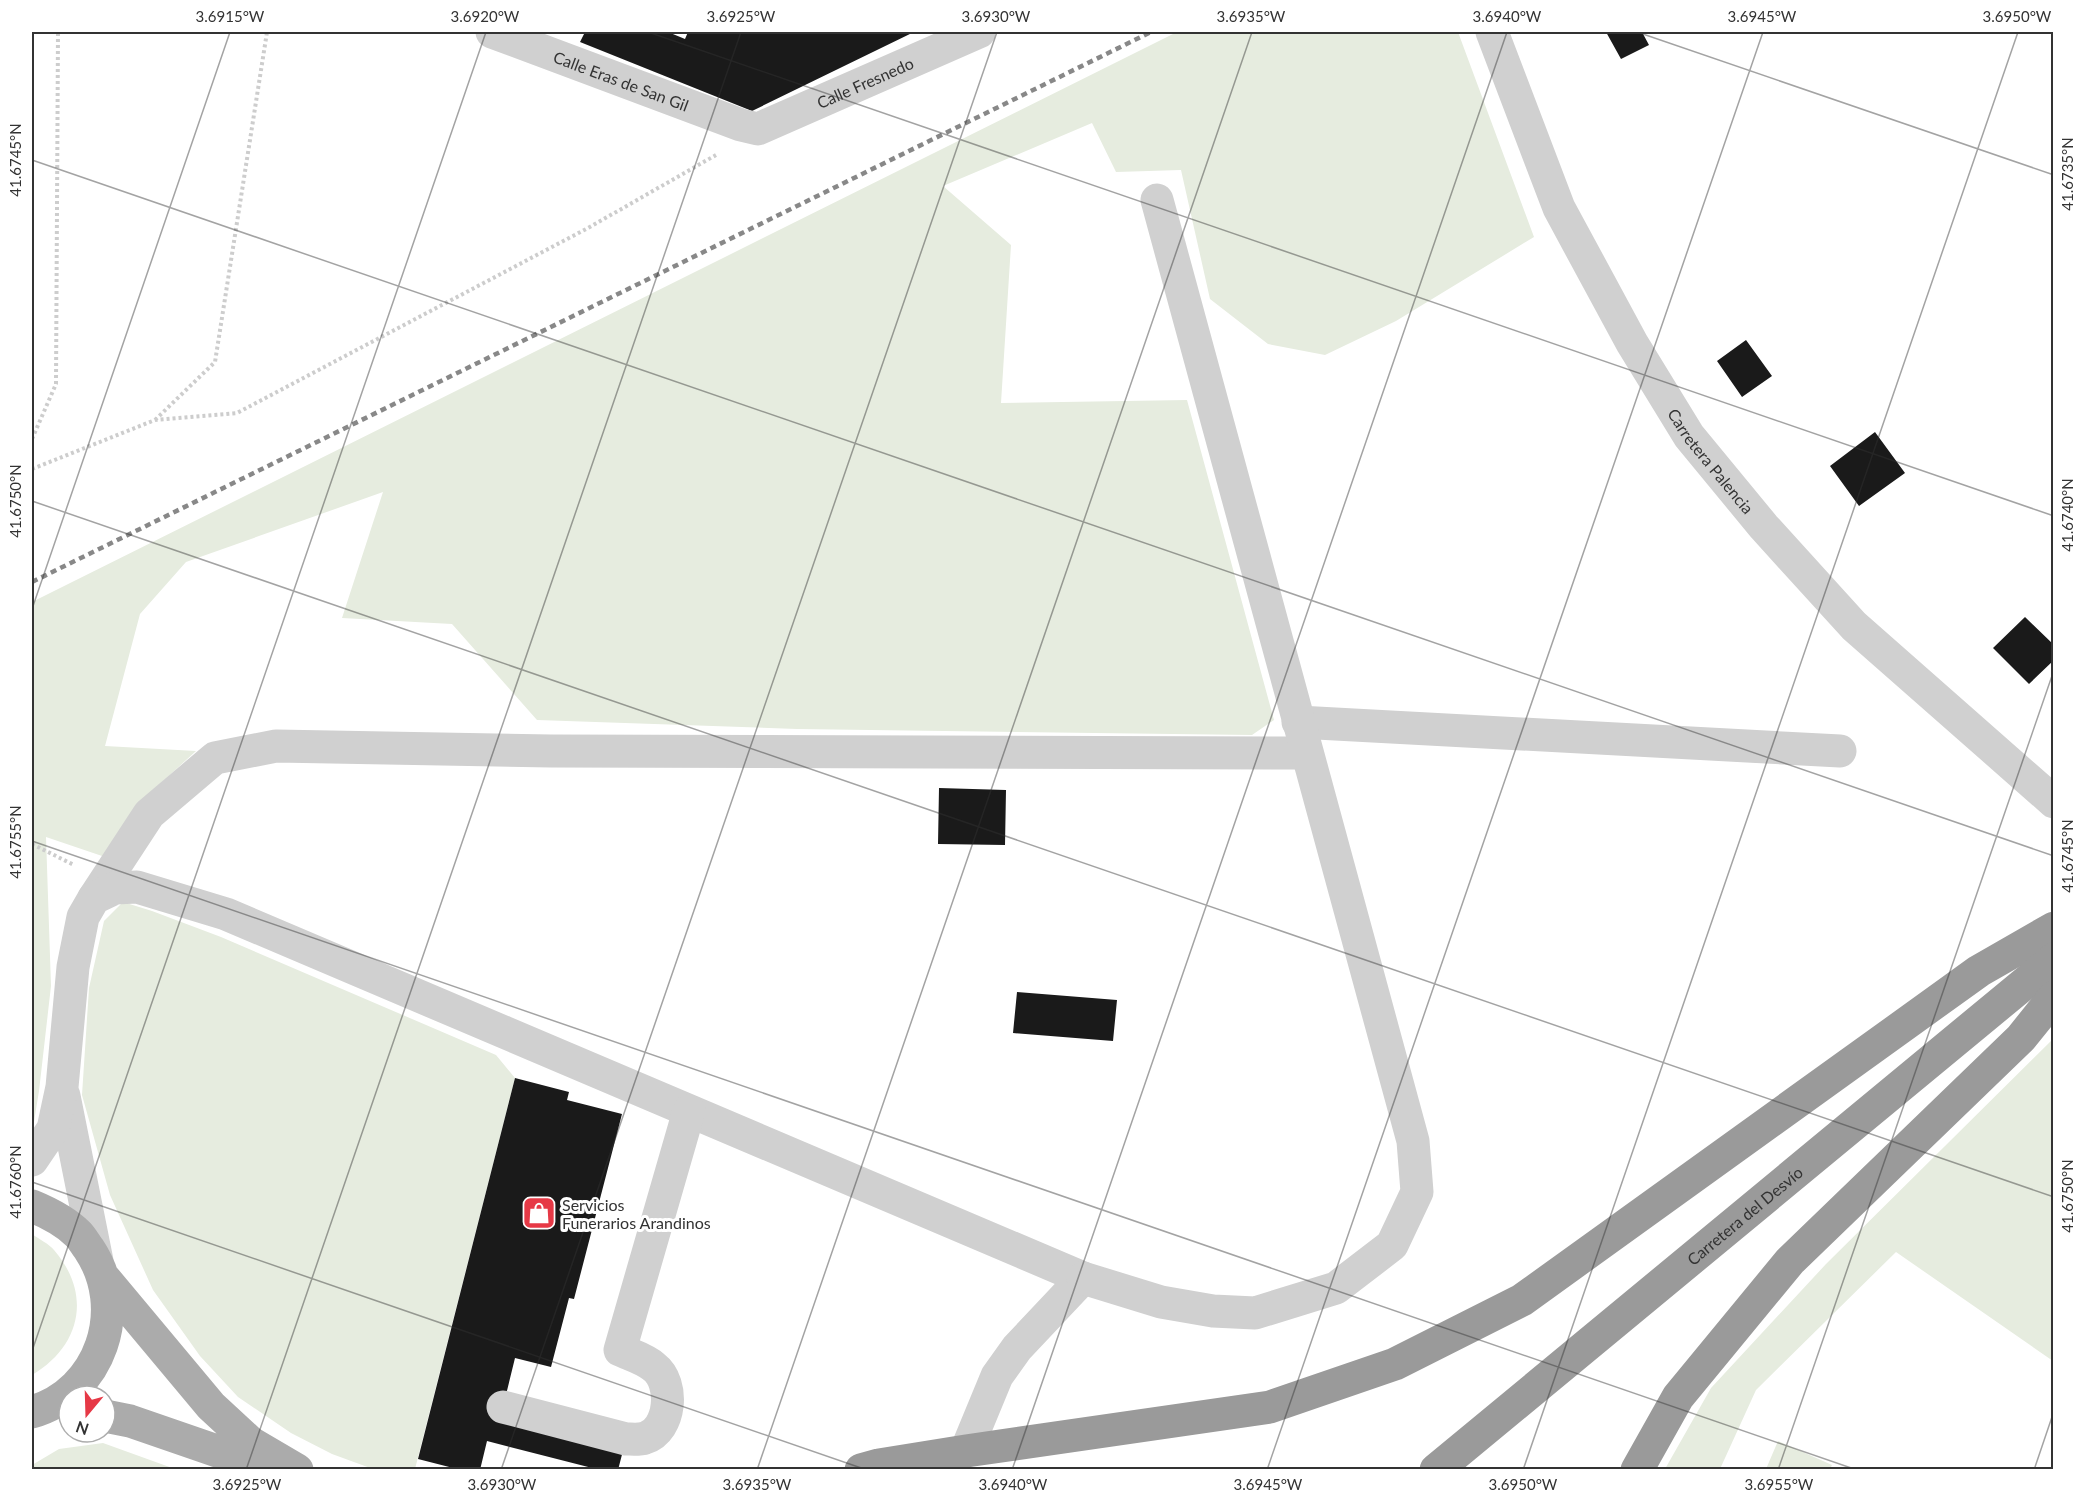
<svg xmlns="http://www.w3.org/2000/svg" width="2085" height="1501" font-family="Lato,sans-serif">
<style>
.green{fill:#e6ecdf}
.building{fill:#1a1a1a}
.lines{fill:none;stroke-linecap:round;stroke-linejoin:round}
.path{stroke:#cdcdcd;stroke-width:4;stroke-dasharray:3 3;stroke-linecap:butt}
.minor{stroke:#d0d0d0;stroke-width:33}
.major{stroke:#ababab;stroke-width:33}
.highway{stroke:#9a9a9a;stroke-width:33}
.rail{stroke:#888;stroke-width:4.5;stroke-dasharray:6 4.5;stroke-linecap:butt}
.ticks{fill:none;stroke:#333;stroke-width:1.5;stroke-opacity:0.45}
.labels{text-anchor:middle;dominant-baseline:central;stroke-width:6;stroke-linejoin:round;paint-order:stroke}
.street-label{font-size:16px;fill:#333;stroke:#fff}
.poi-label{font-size:16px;fill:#333;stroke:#fff;text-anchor:start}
.neatline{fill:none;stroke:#333;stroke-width:2}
.ticks-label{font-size:15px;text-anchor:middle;fill:#333}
</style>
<rect width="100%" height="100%" fill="#fff"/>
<path class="green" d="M1177 32H1458L1534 237 1396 321 1325 355 1268 344 1210 299 1181 170 1116 172 1092 123 943 186 1011 245 1001 403 1187 400 1274 720 1252 735 797 729 537 720 452 624 342 618 383 492 186 562 140 614 105 746 196 751 138 804 105 857 46 837 51 986 39 1091 32 1134V602Z
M123 902 152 911 221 937 496 1055 515 1078 415 1469H373L332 1454 291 1433 238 1397 200 1356 153 1290 110 1195 82 1095 89 988 104 921Z
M2053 1039V1361L1896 1252 1756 1390 1720 1469H1665L1711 1388 1826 1264Z
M32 1234C39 1239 49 1244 54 1250 93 1295 80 1347 32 1375Z
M1778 1441 1832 1465 1830 1469H1766Z
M103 1443 175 1469H32V1465L59 1449Z"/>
<path class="building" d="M585 32H668L685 39 688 32H742L749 34 755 32H914L752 111 580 42Z
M1606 32H1642L1649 45 1621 59Z
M1746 340 1772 376 1742 397 1717 361Z
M1875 432 1905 473 1859 506 1830 466Z
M2025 617 2054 645V660L2029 684 1993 648Z
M939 788 1006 790 1005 845 938 844Z
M1017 992 1117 1000 1113 1041 1013 1033Z
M515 1078 569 1092 567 1100 622 1114 574 1299 569 1298 551 1367 515 1358 503 1407 626 1439 618 1470H600L487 1441 480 1470H461L418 1459Z"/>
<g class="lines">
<path class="path" d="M155 420 215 362 267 32
M32 439 56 384 58 32
M32 469 155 420 237 413 588 228 716 155
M32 844 74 865"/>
<g class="minor">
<path id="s1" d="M492 32 741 125 758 129 979 32"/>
<path id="s2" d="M1492 32 1559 208 1632 343 1689 436 1764 527 1854 626 2054 802"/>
<path d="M1298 722 1840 751"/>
<path d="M94 898 149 814 215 758 276 746 551 751 1306 753"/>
<path d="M64 1096 97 1261"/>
<path d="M32 1160 53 1129 62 1087 73 967 83 917 94 898 115 888 137 887 226 914 1083 1278 1017 1348 997 1376 966 1451"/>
<path d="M1083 1278 1161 1302 1213 1311 1255 1313 1336 1288 1392 1245 1417 1192 1413 1141 1157 200"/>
<path d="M503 1407 626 1439C631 1439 639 1440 645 1438 671 1430 675 1383 654 1367 645 1359 631 1355 620 1350L689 1111"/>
</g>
<path class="major" d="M32 1206C49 1213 65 1221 78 1234 82 1238 85 1244 89 1249 129 1309 101 1392 32 1412
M104 1278 211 1406 251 1443 297 1470
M105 1416 130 1421 217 1451 272 1467"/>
<g class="highway">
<path d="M861 1470 879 1465 966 1451 1270 1407 1395 1364 1522 1300 1979 971 2054 928"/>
<path id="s3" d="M1436 1470 2054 959"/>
<path d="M1637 1470 1678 1397 1790 1261 2021 1038 2054 997"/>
</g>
<path class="rail" d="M32 582 1151 32"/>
</g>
<path class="ticks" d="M648 32 2054 516M1637 32 2054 175M32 160 2054 856M32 501 2054 1197M32 609 230 32M32 841 1857 1470M32 1182 867 1470M32 1351 486 32M246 1470 741 32M501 1470 997 32M757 1470 1252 32M1012 1470 1507 32M1267 1470 1763 32M1523 1470 2018 32M1778 1470 2054 670M2034 1470 2054 1411"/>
<defs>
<g id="shop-square" transform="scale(1.725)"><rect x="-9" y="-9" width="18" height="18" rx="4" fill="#e63946" stroke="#fff"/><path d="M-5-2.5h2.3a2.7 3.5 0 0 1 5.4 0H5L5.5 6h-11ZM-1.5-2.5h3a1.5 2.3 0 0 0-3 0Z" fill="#fff"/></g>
</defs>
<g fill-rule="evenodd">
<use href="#shop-square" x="539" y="1213"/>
</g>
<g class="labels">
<g class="street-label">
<text stroke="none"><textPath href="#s1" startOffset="138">Calle Eras de San Gil</textPath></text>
<text stroke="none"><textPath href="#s1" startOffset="400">Calle Fresnedo</textPath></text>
<text stroke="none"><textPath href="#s2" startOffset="484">Carretera Palencia</textPath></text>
<text stroke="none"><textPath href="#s3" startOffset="400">Carretera del Desvío</textPath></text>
</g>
<g class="poi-label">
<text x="562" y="1204">Servicios<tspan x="562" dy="18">Funerarios Arandinos</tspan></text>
</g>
</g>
<rect width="2085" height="1501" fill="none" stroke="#ffffff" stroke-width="66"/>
<g transform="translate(87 1414) rotate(199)"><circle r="28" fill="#ffffff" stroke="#adadad" stroke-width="1.5"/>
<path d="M0-4.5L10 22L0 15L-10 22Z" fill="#e63946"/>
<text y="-9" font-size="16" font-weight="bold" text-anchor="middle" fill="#333333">N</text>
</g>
<rect x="33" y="33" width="2019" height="1435" class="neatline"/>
<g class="ticks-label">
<text x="230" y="22">3.6915°W</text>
<text x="485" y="22">3.6920°W</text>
<text x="741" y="22">3.6925°W</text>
<text x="996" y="22">3.6930°W</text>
<text x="1251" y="22">3.6935°W</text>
<text x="1507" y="22">3.6940°W</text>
<text x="1762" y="22">3.6945°W</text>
<text x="2017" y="22">3.6950°W</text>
<text transform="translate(16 160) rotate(-90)" y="5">41.6745°N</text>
<text transform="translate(2068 174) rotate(-90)" y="5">41.6735°N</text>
<text transform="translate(16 501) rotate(-90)" y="5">41.6750°N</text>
<text transform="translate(2068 515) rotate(-90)" y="5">41.6740°N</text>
<text transform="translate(16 842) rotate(-90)" y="5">41.6755°N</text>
<text transform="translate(2068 856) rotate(-90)" y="5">41.6745°N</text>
<text transform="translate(16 1182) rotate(-90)" y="5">41.6760°N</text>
<text transform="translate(2068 1196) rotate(-90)" y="5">41.6750°N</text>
<text x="247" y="1490">3.6925°W</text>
<text x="502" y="1490">3.6930°W</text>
<text x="757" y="1490">3.6935°W</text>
<text x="1013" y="1490">3.6940°W</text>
<text x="1268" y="1490">3.6945°W</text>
<text x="1523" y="1490">3.6950°W</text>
<text x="1779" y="1490">3.6955°W</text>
</g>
</svg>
